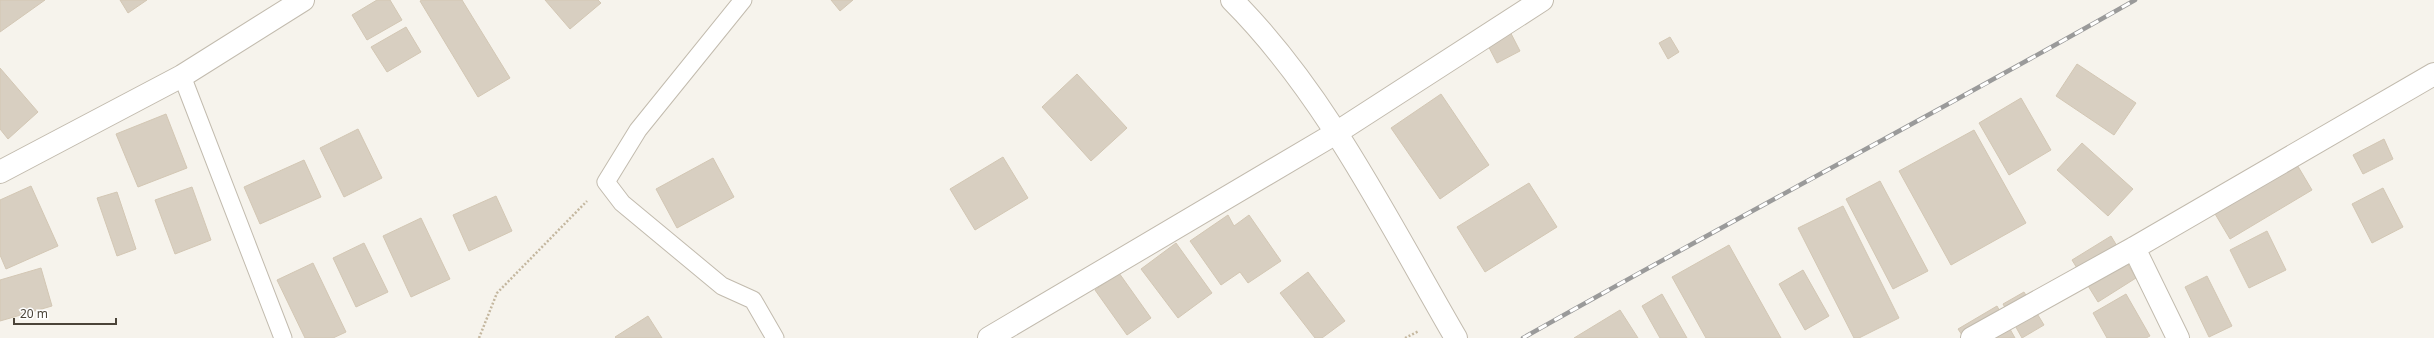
<svg xmlns="http://www.w3.org/2000/svg" width="2434" height="338" font-family="'Noto Sans',sans-serif">
<style>
.building{fill:#d8cfc1;stroke:#d3c7b4}
.lines{fill:none;stroke-linecap:round;stroke-linejoin:round}
.service-casing{stroke:#c2bbae;stroke-width:19}
.minor-casing{stroke:#c2bbae;stroke-width:24}
.tertiary-casing{stroke:#c2bbae;stroke-width:24}
.path{stroke:#c4b79f;stroke-width:2.5;stroke-dasharray:2 2;stroke-linecap:butt}
.service{stroke:#fff;stroke-width:17}
.minor{stroke:#fff;stroke-width:22}
.tertiary{stroke:#fff;stroke-width:22}
.rail-casing{stroke:#9a9a9a;stroke-width:4.5}
.rail{stroke:#fff;stroke-width:3;stroke-dasharray:9;stroke-linecap:butt}
</style>
<rect width="100%" height="100%" fill="#f6f3ec"/>
<path class="building" d="M0 0H45L0 32Z
M120 0H147L128 13Z
M377 0H390L402 20 367 40 352 15Z
M422 0H462L510 78 478 97 420 1Z
M545 0H598L601 3 570 29Z
M831 0H853L840 11Z
M1504 20 1520 51 1497 63 1481 32Z
M406 27 421 52 387 72 371 47Z
M1670 37 1679 52 1668 59 1659 43Z
M2077 64 2136 103 2114 135 2056 96Z
M0 68 38 112 8 139 0 129Z
M1077 74 1127 128 1091 161 1042 107Z
M1441 94 1489 165 1440 199 1391 128Z
M2021 98 2051 150 2009 175 1979 123Z
M166 114 187 168 138 187 116 134Z
M358 129 382 178 344 197 320 148Z
M1974 130 2026 223 1951 265 1899 171Z
M2384 139 2393 159 2363 174 2353 155Z
M2082 143 2133 189 2108 216 2057 170Z
M2290 153 2312 190 2230 239 2208 202Z
M1003 157 1028 198 975 230 950 189Z
M713 158 734 197 677 228 656 189Z
M304 160 321 197 260 224 244 187Z
M1880 181 1928 271 1893 289 1846 199Z
M1529 183 1557 227 1485 272 1457 227Z
M31 186 58 246 6 269 0 255V200Z
M192 187 211 240 175 254 155 200Z
M2383 188 2403 227 2372 243 2352 204Z
M117 192 136 249 117 256 97 198Z
M496 196 512 231 469 251 453 215Z
M1843 206 1899 318 1859 338H1854L1798 228Z
M1228 215 1234 226 1249 215 1281 261 1248 283 1240 272 1221 285 1190 241Z
M421 218 450 279 411 297 383 236Z
M2267 231 2286 270 2249 288 2230 250Z
M2111 236 2136 278 2098 302 2072 260Z
M364 243 388 292 356 307 333 258Z
M1176 243 1212 293 1178 318 1141 269Z
M1729 245 1781 338H1706L1672 277Z
M313 263 346 332 333 338H305L277 280Z
M41 268 52 306 0 321V280Z
M1803 270 1829 316 1805 330 1779 284Z
M1308 272 1345 321 1322 338H1315L1280 293Z
M1119 273 1151 318 1127 335 1095 290Z
M2207 276 2232 326 2209 337 2185 287Z
M2024 292 2044 325 2022 338 2003 304Z
M1662 294 1687 338H1660L1642 306Z
M2126 294 2150 336 2146 338H2107L2093 313Z
M1997 306 2015 338H1964L1958 329Z
M1620 310 1638 338H1574Z
M648 316 662 338H616L615 337Z"/>
<g class="lines">
<g class="service-casing">
<path id="service" d="M743 0 638 130 606 182 622 203 722 286 753 300 775 338
M182 76 283 338"/>
</g>
<g class="minor-casing">
<path id="minor" d="M0 172 182 76 303 0
M2134 248 2178 338
M989 338 1336 133 1542 0
M1972 338 2134 248 2434 74"/>
</g>
<g class="tertiary-casing">
<path id="tertiary" d="M1232 0C1326 94 1389 223 1456 338"/>
</g>
<path class="path" d="M479 338 497 293 587 201
M1405 338 1419 331"/>
<use href="#service" class="service"/>
<use href="#minor" class="minor"/>
<use href="#tertiary" class="tertiary"/>
<g class="rail-casing">
<path id="rail" d="M1523 338C1726 223 1933 115 2135 0"/>
</g>
<use href="#rail" class="rail"/>
</g>
<path d="M14 318v6h102v-6" fill="none" stroke="#4b4439" stroke-width="2"/>
<text x="20" y="318" font-size="12" fill="#4b4439" stroke="#ffffff" stroke-width="3" paint-order="stroke">20 m</text>
</svg>
